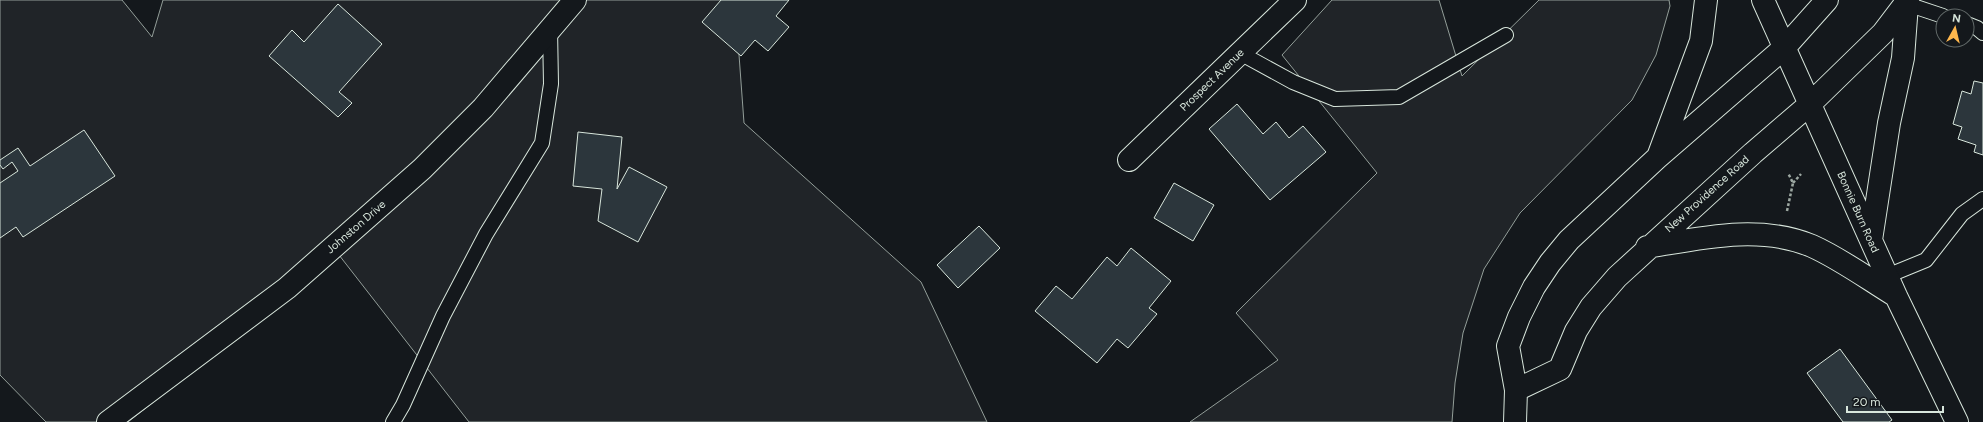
<svg xmlns="http://www.w3.org/2000/svg" width="1983" height="422" font-family="Figtree,sans-serif">
<style>
.green{fill:#202428;stroke:#939e99}
.building{fill:#2c363c;stroke:#d8e6dc}
.lines{fill:none;stroke-linecap:round;stroke-linejoin:round}
.service-casing{stroke:#d8e6dc;stroke-width:16}
.minor-casing{stroke:#d8e6dc;stroke-width:24}
.tertiary-casing{stroke:#d8e6dc;stroke-width:24}
.secondary-casing{stroke:#d8e6dc;stroke-width:24}
.path{stroke:#9da8a2;stroke-width:2.5;stroke-dasharray:3 2;stroke-linecap:butt}
.service{stroke:#14181c;stroke-width:14}
.minor{stroke:#14181c;stroke-width:22}
.tertiary{stroke:#14181c;stroke-width:22}
.secondary{stroke:#14181c;stroke-width:22}
.labels{text-anchor:middle;dominant-baseline:central;stroke-width:3;stroke-linejoin:round;paint-order:stroke}
.street-label{font-size:11px;fill:#d8e6dc;stroke:#14181c}
</style>
<rect width="100%" height="100%" fill="#14181c"/>
<path class="green" d="M0 0H122L152 37 163 0H735L744 123 921 282 987 422H469L339 255 128 422H46L0 375Z
M1332 0H1439L1462 76 1539 0H1669L1670 6 1656 55 1632 100 1520 213 1484 269 1463 333 1455 383 1452 422H1190L1278 360 1236 313 1377 173 1282 55Z"/>
<path class="building" d="M721 0H789L776 16 789 27 768 51 755 40 741 56 702 22Z
M338 4 382 44 339 92 352 103 338 117 269 56 292 30 304 42Z
M1974 81 1983 83V155L1974 152 1976 145 1958 139 1962 127 1953 124 1962 91 1971 94Z
M1237 104 1263 134 1276 122 1289 138 1303 126 1326 152 1270 200 1209 129Z
M84 130 115 176 23 237 16 227 0 238V183L18 171 12 162 3 169 0 165V160L18 148 30 166Z
M578 132 622 137 617 189 629 167 667 187 638 242 598 221 602 189 573 186Z
M1174 183 1214 205 1193 241 1154 218Z
M979 226 1000 248 958 288 937 265Z
M1131 248 1171 281 1149 308 1157 314 1128 348 1117 339 1097 363 1035 311 1056 286 1072 299 1107 257 1117 266Z
M1840 349 1892 420 1889 422H1843L1807 373Z"/>
<g class="lines">
<g class="service-casing">
<path id="service" d="M1907 4 1943 16
M1967 24 1977 28 1983 33
M1240 53 1293 82 1335 99 1399 97 1506 35
M1887 276 1926 260 1962 214 1983 199
M393 422 403 405 443 316 486 234 542 143 551 84 550 29"/>
</g>
<g class="minor-casing">
<path id="minor" d="M1129 160 1295 0"/>
</g>
<g class="tertiary-casing">
<path id="tertiary" d="M108 422 287 288 422 169 483 108 575 0"/>
</g>
<g class="secondary-casing">
<path id="secondary" d="M1763 0 1896 296 1957 422
M1658 157 1701 41 1706 0
M1871 240 1889 123 1903 58 1907 4
M1647 247C1701 238 1760 224 1812 246 1841 259 1868 279 1896 296
M1516 390 1560 369 1576 331 1591 307 1617 277 1753 153 1810 104 1883 33 1908 0
M1515 422 1516 390 1508 346 1519 317 1534 287 1550 263 1569 240 1657 158 1785 47 1827 0"/>
</g>
<path class="path" d="M1793 183 1801 174
M1787 211 1793 183 1788 173"/>
<use href="#service" class="service"/>
<use href="#minor" class="minor"/>
<use href="#tertiary" class="tertiary"/>
<use href="#secondary" class="secondary"/>
</g>
<g class="labels">
<g class="street-label">
<text transform="translate(1212 80) rotate(-44)">Prospect Avenue</text>
<text transform="translate(1707 194) rotate(-42)">New Providence Road</text>
<text transform="translate(1858 212) rotate(66)">Bonnie Burn Road</text>
<text transform="translate(356 227) rotate(-41)">Johnston Drive</text>
</g>
</g>
<g transform="translate(1955 28) rotate(8)"><circle r="19" fill="#14181c" stroke="#626a69"/>
<path d="M0-3L7 15L0 10L-7 15Z" fill="#ffb74d"/>
<text y="-6" font-size="11" font-weight="bold" text-anchor="middle" fill="#d8e6dc">N</text>
</g>
<path d="M1847 406v6h96v-6" fill="none" stroke="#d8e6dc" stroke-width="2"/>
<text x="1853" y="406" font-size="12" fill="#d8e6dc" stroke="#14181c" stroke-width="3" paint-order="stroke">20 m</text>
</svg>
